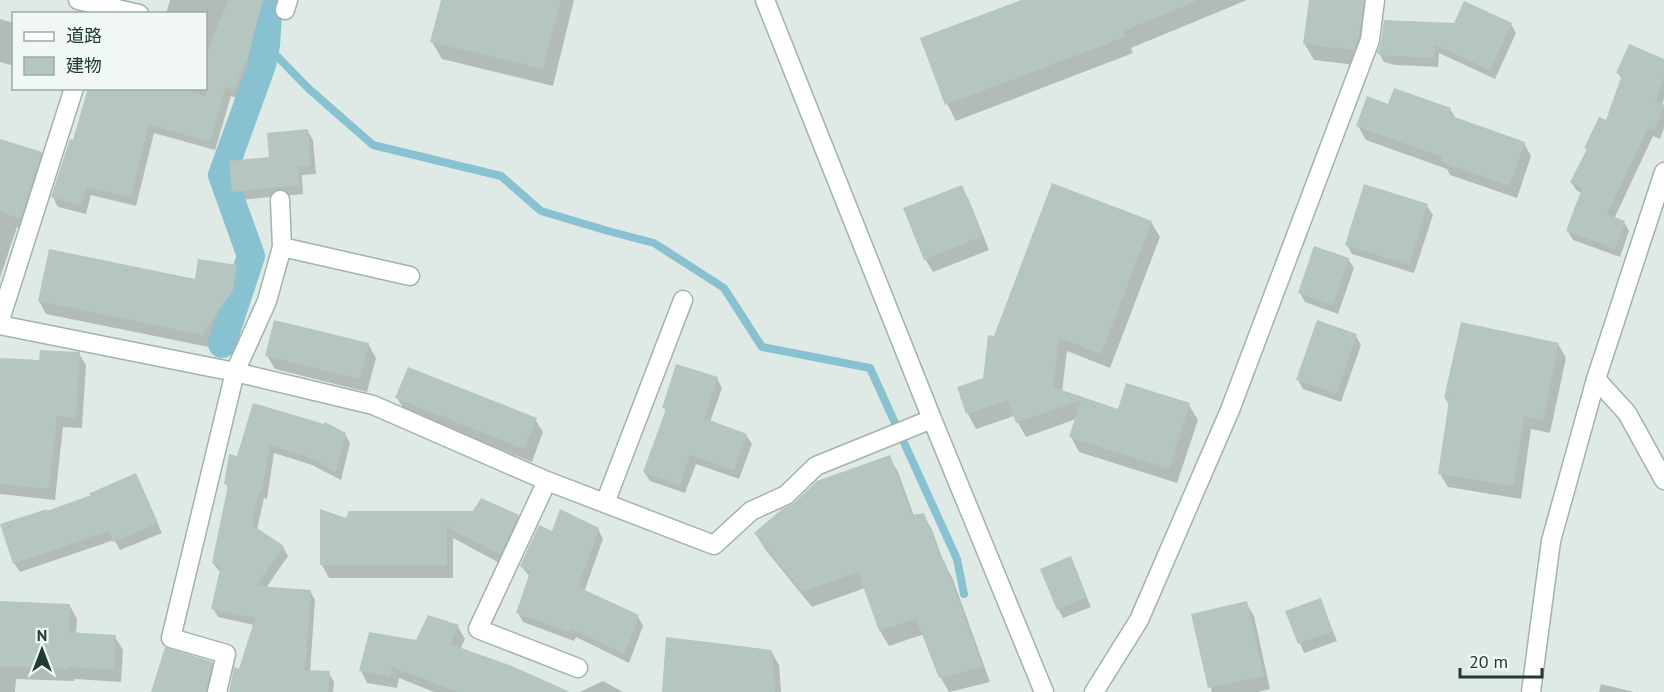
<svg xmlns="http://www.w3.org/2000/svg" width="1664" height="692" font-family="'PT Sans','Noto Sans JP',sans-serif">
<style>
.shadow{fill:#0003}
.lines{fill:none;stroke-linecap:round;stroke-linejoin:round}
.stream{stroke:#88c1cf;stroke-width:8}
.canal{stroke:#88c1cf;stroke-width:28}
.building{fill:#b5c5bf}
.minor-casing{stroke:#a2b2ad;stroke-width:21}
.minor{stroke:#fff;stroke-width:18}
</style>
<rect width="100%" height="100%" fill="#dfeae6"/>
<path class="shadow" d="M170 0H270L253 67 240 99 231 96 215 150 154 133 136 206 91 195 86 214 58 207 53 197 74 141 90 88H206V14H166Z
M442 0H574L553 86 442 59 432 42Z
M1025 0H1247L1131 48 1133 53 956 121 947 104Z
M1310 0H1375L1363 66 1314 60 1304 43Z
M0 19 14 23V66L0 62Z
M1455 24H1511L1516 33 1495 79 1439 53 1438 67 1396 65 1384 62 1379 53Z
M1664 60V99L1662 105 1664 107V128L1660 139 1653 136 1614 219 1624 222 1629 231 1620 257 1573 240 1567 230 1582 193 1577 191 1571 182 1587 150 1586 148 1607 122 1622 80 1618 73Z
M1389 106 1450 109 1456 119 1524 143 1531 156 1517 198 1450 175 1447 169 1366 140 1358 126Z
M307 130 313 140 316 174 302 175 303 194 239 200 234 191 270 159Z
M0 141 41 153 49 167 28 231 17 227 0 278Z
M961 187 969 200 989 250 933 272 925 259Z
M1427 206 1433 215 1414 273 1352 254 1347 245Z
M1151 222 1160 237 1110 368 1067 351 1062 392 1119 411 1189 405 1198 420 1177 483 1079 452 1071 437 1076 419 1026 437 1014 416 976 429 968 414 959 388 984 379 995 337Z
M1348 259 1354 268 1338 314 1305 302 1300 293Z
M236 266 243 279 240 303 209 347 46 314 39 301 196 280Z
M1356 336 1361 345 1341 402 1303 389 1298 380Z
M368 344 376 358 367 392 275 369 267 356Z
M1558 344 1566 358 1550 433 1531 429 1521 499 1448 487 1440 474 1450 406 1445 398Z
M79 354 86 365 82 428 63 427 55 500 0 494V360L41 362Z
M717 378 722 388 710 422 746 435 752 444 739 479 696 464 685 493 650 481 644 472 666 412 664 407Z
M397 398 535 419 543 432 532 462 405 411Z
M254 404 345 434 350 443 341 480 312 465 274 453 267 499 264 498 257 530 283 547 288 556 266 588 310 591 315 600 310 672 329 673 334 682 333 692H230L240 671 254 625 218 617 213 608 221 572 219 571 213 563 229 490 226 484 238 457Z
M889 457 898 472 914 516 923 514 932 530 944 563 952 577 990 682 949 692 941 678 924 634 889 646 880 631 865 588 812 607 765 549 756 534Z
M136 475 162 533 120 550 114 540 20 572 14 563 47 513 92 497 90 494Z
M322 511 347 520 518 516 525 529 507 567 453 538V578H329L322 565Z
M598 529 603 539 584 592 638 617 643 626 629 663 576 637 574 641 523 622 518 613 530 577 521 566 553 533Z
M1070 558 1091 607 1063 618 1058 609Z
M1320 600 1337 641 1304 653 1287 612Z
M0 603 70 606 77 619 76 634 115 637 123 650 121 682 75 679 74 681 16 679 15 692H0Z
M1246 603 1254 616 1270 689 1258 692H1212L1193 615Z
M458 627 465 639 460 650 566 692H434L399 678 397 688 367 683 361 671 417 641Z
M771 651 779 665 781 692H663Z
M212 663 217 672 212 692H153Z
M603 681 623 692H580Z
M1601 684 1634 692H1599Z"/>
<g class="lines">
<path class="stream" d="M266 45 309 89 373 145 501 176 541 211 608 231 654 243 724 288 762 347 870 368 957 559 964 594"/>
<path class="canal" d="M222 344 251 256 222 175 262 65 266 45 268 15 273 0"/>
</g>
<path class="building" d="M228 0H263L248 56 234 90 226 87 210 142 149 124 131 197 86 187 81 205 51 197 70 139 73 140 88 88H181L206 96V55Z
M441 0H561L543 69 430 42Z
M1021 0H1197V1L1123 31 1125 37 945 105 920 38Z
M1309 0H1364L1359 37 1354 50 1303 44Z
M1464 1 1512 23 1490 70 1435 45 1434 58 1390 56 1377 54 1381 41 1384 20 1454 23Z
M1629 44 1664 59V79L1655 101 1664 104 1655 130 1648 128 1607 214 1625 221 1615 249 1566 231 1582 188 1570 182 1587 149 1584 148 1599 117 1606 120 1622 75 1616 73Z
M1394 88 1451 108 1449 115 1525 142 1509 186 1441 162 1442 157 1356 126 1367 96 1388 104Z
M308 129 311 165 298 167 299 185 232 192 229 161 269 157 267 133Z
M0 139 42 152 21 219 0 211Z
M1052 183 1152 221 1101 354 1059 338 1053 387 1118 409 1126 383 1190 403 1169 469 1069 437 1081 400 1016 423 1008 400 966 414 957 387 983 378 988 335 994 336Z
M1364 184 1428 204 1409 265 1345 245Z
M962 185 983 236 924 260 903 208Z
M1314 246 1349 258 1333 305 1298 293Z
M49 249 195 279 198 259 237 265 233 290 202 335 38 301Z
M274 320 369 343 360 379 265 356Z
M1317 320 1357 334 1336 394 1296 380Z
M1461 322 1559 343 1543 420 1524 416 1514 486 1438 474 1449 400 1444 398Z
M40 350 80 352 76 418 57 416 49 489 0 484V358L39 360Z
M676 364 718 377 704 418 747 434 734 471 690 455 680 485 643 472 666 409 662 408Z
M408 367 537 418 524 449 395 398Z
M253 403 324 424 325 422 346 433 336 472 306 456 270 445 262 491 259 490 252 525 284 546 257 586 311 590 305 670 330 671 328 692H229L234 667 239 669 255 618 211 609 221 565 212 563 228 485 224 484 229 454 237 456Z
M890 455 912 515 924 513 942 560H944L983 667 939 678 916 619 879 631 858 572 802 592 754 533 782 509 794 503 817 481Z
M136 473 158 523 113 542 109 531 13 564 0 524 47 509V511L94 494H88Z
M481 498 519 515 500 555 447 527V565H320V509L346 518 349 511H473Z
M560 509 599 528 578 587 639 615 624 654 571 629 569 632 516 613 530 572 520 566 539 525 552 531Z
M1071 556 1087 597 1057 610 1040 569Z
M1321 598 1333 632 1298 644 1285 611Z
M0 601 70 604 69 632 116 635 114 670 68 667V669L0 666Z
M1247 601 1264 676 1208 688 1191 614Z
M428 615 459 625 450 644 512 666 570 692H457L392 667 390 676 359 671 369 632 416 640Z
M666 637 772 650 775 692H662Z
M165 647 213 662 206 692H151Z"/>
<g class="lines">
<g class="minor-casing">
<path id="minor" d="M78 0 139 14
M765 0 932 419 1044 692
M285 10 288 0
M282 247 410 276
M0 320 74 88
M0 325 235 372 373 405 547 481 714 545 751 511 786 495 816 466 932 419
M1596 379 1627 413 1664 480
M547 481 478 629 578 668
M605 503 683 300
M217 692 226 654 171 638 235 372 267 301 282 247 280 200
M1094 692 1139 620 1230 410 1370 40 1375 0
M1531 692 1551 541 1596 379 1664 172"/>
</g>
<use href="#minor" class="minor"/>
</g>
<rect x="12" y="12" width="195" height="78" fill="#f0f7f4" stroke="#9daba7" stroke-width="1.5"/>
<rect x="24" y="32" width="30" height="9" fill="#ffffff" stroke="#9daba7" stroke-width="1.5"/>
<text x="66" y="42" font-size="18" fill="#213a34">道路</text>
<rect x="24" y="57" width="30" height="18" fill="#b5c5bf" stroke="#9daba7" stroke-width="1.5"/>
<text x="66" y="72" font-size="18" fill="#213a34">建物</text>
<g transform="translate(42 650)" stroke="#f0f7f4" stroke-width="4.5" paint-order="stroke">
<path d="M0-4.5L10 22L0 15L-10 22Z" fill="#213a34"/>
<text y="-9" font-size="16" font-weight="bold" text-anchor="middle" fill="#213a34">N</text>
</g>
<path d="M1460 668v9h82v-9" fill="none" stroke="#213a34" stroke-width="3"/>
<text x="1469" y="668" font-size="18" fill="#213a34" stroke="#f0f7f4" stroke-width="4.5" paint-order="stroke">20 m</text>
</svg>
